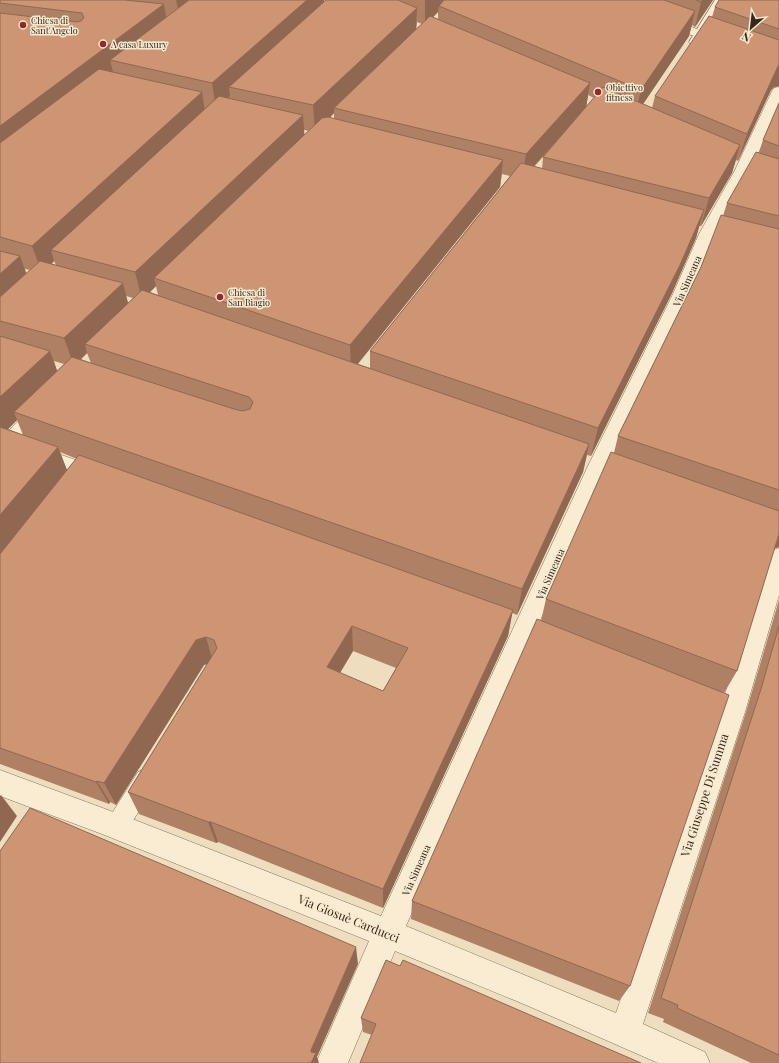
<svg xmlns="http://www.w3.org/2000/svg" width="779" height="1063" font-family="'Playfair Display',serif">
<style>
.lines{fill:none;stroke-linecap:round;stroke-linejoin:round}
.lane-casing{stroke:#876f57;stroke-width:1}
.street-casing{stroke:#876f57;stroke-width:1}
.secondary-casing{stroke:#69503b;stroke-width:1}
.lane{fill:#f9ecd2;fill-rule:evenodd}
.street{fill:#f9ecd2;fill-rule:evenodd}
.secondary{fill:#f9ecd2;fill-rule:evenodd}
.wall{fill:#b08064;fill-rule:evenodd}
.shaded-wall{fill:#906851}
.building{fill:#cd9574;stroke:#906851;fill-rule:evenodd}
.poi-dot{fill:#97272d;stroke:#f6e9cf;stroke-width:1.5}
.labels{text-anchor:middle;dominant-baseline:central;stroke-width:3;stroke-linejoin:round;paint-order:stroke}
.far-poi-label{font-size:9px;fill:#36281c;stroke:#f6e9cf;text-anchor:start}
.street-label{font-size:10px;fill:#36281c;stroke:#f6e9cf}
.near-street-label{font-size:12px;fill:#36281c;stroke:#f6e9cf}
</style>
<rect width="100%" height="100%" fill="#eedebf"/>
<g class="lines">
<g class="lane-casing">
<path id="lane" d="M146 769 154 772 157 779 154 786 125 834 117 837 109 834 106 826 109 818 138 772Z"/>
</g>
<g class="street-casing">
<path id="street" d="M715 0H727L699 45H691L689 42Z
M779 87V106L751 170 715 234 691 294 607 468 406 926 616 1013 717 718 687 706 683 698 687 690 696 687 724 697 768 557 771 551 779 548V595L745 712 643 1024 705 1052 710 1063H658L526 1005 395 951 348 1063H316L369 941 102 834 0 796V770L135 820 381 916 587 468 673 294 699 234 735 170 772 91 774 88Z
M43 402 50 404 53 409 50 414 7 456 0 458V439L36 404Z
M36 446 107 471 110 476 107 481 100 484 29 458 26 453 29 448Z"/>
</g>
<g class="secondary-casing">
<path id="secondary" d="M601 0H618L779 59V67L603 3Z"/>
</g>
<use href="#lane" class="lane"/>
<use href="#street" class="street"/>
<use href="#secondary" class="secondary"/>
</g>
<path class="wall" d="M0 0H324V1L326 0H713L695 27 692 25 689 36 643 104 652 108 655 96 712 17 715 7 779 0V86L774 87 771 90 738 161 736 160 732 173 701 226H699L696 238 672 293 591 456 587 455 583 472 517 615 512 613 508 636 383 908 218 842 216 843 139 814 128 792 207 664 204 665 116 805 110 802 109 804 0 764ZM438 12V19L433 17ZM417 22 422 24 416 29ZM588 95 594 98 543 157 542 169 534 167 586 108ZM334 113V119L330 118ZM304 130 309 131 304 135ZM502 174 510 176 370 351V368L358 364 500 187ZM54 261 56 265 52 264ZM25 269 30 270 26 273ZM156 286 158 295 150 292ZM126 296 133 298 128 303ZM87 353 91 363 81 359ZM54 361 64 364 57 371ZM17 420 23 435 8 429ZM60 452 77 459 67 471ZM353 651 396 668 383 691 340 673Z
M779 103V547L774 548 737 671 724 693 630 986 619 1001 411 919 412 901 541 621 546 599 614 453 618 436 701 267 723 216 727 203 759 152 763 140Z
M779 600V1063H751L663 1022 664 1019 648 1013 746 712Z
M400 966 372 1035 363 1032 361 1018Z"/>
<path class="shaded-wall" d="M176 0H206L180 19Z
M307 0H324V10L229 87 230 96 216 109 212 83Z
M425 0H451L439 6 438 12 425 25Z
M703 0H713L695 27 701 2Z
M164 4 168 29 110 60 113 72 0 160V126Z
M417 8 416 33 334 108V113L315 132 313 105Z
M695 11 689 36 635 116 641 90Z
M779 64V86L774 87 771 90 738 161 747 134Z
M590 83 586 108 522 179 526 154Z
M202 92 206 119 51 250 54 261 42 273 32 246Z
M303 115 305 142 154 278 156 286 142 300 135 272Z
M740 145 732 173 701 226 709 198Z
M503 160 500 187 351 372 350 345Z
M704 210 696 238 672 293 591 456 598 428Z
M20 256 30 284 0 312V274Z
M123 283 130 311 85 344 87 353 74 366 64 338Z
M50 351 60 379 14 412 17 420 0 437V397Z
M589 444 583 472 517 615 522 589Z
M58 447 69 475 0 559V515Z
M779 532V547L770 550Z
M513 610 508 636 383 908V889Z
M352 626 353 651 329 691 327 667Z
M206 637 213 662 204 665 116 805 104 783 196 640Z
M97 781 110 802 109 804 96 782Z
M1 795 17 816 0 842V796Z
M208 822H211L218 842 216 843Z
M356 947 358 964 317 1057 319 1063H311V1050Z"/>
<path class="building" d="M0 0H125L164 4 0 126V13L77 22 81 21 84 18 82 13 0 3Z
M189 0H307L212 83 110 60Z
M326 0H398L417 8 313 105 229 87Z
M444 0H664L695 11 641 90 439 6Z
M696 0H703L701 2Z
M719 0H779V29L715 7Z
M430 16 590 83 526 154 334 108Z
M709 16 779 40V64L747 134 655 96Z
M99 69 202 92 32 246 0 237V143Z
M603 87 740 145 709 198 543 157Z
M219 96 303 115 135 272 51 250Z
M779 103V146L763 140Z
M328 117 503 160 350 345 154 278 322 118Z
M756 152 779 159V216L727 203Z
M521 163 704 210 680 265 598 428 370 351Z
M721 215 779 229V490L618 436 701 267Z
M0 251 20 256 0 274Z
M40 261 123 283 64 338 0 321V297Z
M142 290 589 444 522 589 14 412 72 357 234 409 242 411 250 409 253 402 249 397 85 344Z
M0 336 50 351 0 397Z
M0 427 58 447 0 515Z
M611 452 779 511V534L737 671 546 599Z
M79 455 513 610 383 889 211 822H208L128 792 217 648 214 640 206 637 196 640 104 783 97 781 96 782 0 748V554ZM352 626 408 648 383 691 327 667Z
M537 619 729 695 630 986 412 901Z
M779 626V1055L677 1008 678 1005 661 998 761 689Z
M30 808 356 947 311 1050V1052L316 1053 311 1063H0V851Z
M386 960 400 966 403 960 641 1063H360L376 1024 361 1018Z"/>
<g class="poi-dot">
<circle cx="23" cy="25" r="4"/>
<circle cx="103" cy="44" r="4"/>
<circle cx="598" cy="92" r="4"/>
<circle cx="220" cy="297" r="4"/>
</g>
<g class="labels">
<g class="far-poi-label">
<text x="31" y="20">Chiesa di<tspan x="31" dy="10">Sant'Angelo</tspan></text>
<text x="111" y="44">A casa Luxury</text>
<text x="606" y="87">Obiettivo<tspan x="606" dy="10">fitness</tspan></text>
<text x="228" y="292">Chiesa di<tspan x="228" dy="10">San Biagio</tspan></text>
</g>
<g class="street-label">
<text transform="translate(687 281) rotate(-66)">Via Simeana</text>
<text transform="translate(550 574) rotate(-66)">Via Simeana</text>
<text transform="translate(416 870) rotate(-66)">Via Simeana</text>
</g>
<g class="near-street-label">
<text transform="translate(704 795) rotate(-72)">Via Giuseppe Di Summa</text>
<text transform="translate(349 918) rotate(22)">Via Giosuè Carducci</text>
</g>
</g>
<g transform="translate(751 28) rotate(208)" stroke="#f6e9cf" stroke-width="3" paint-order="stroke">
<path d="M0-3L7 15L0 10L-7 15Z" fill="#36281c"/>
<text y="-6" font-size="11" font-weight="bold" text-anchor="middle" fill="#36281c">N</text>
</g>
</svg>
